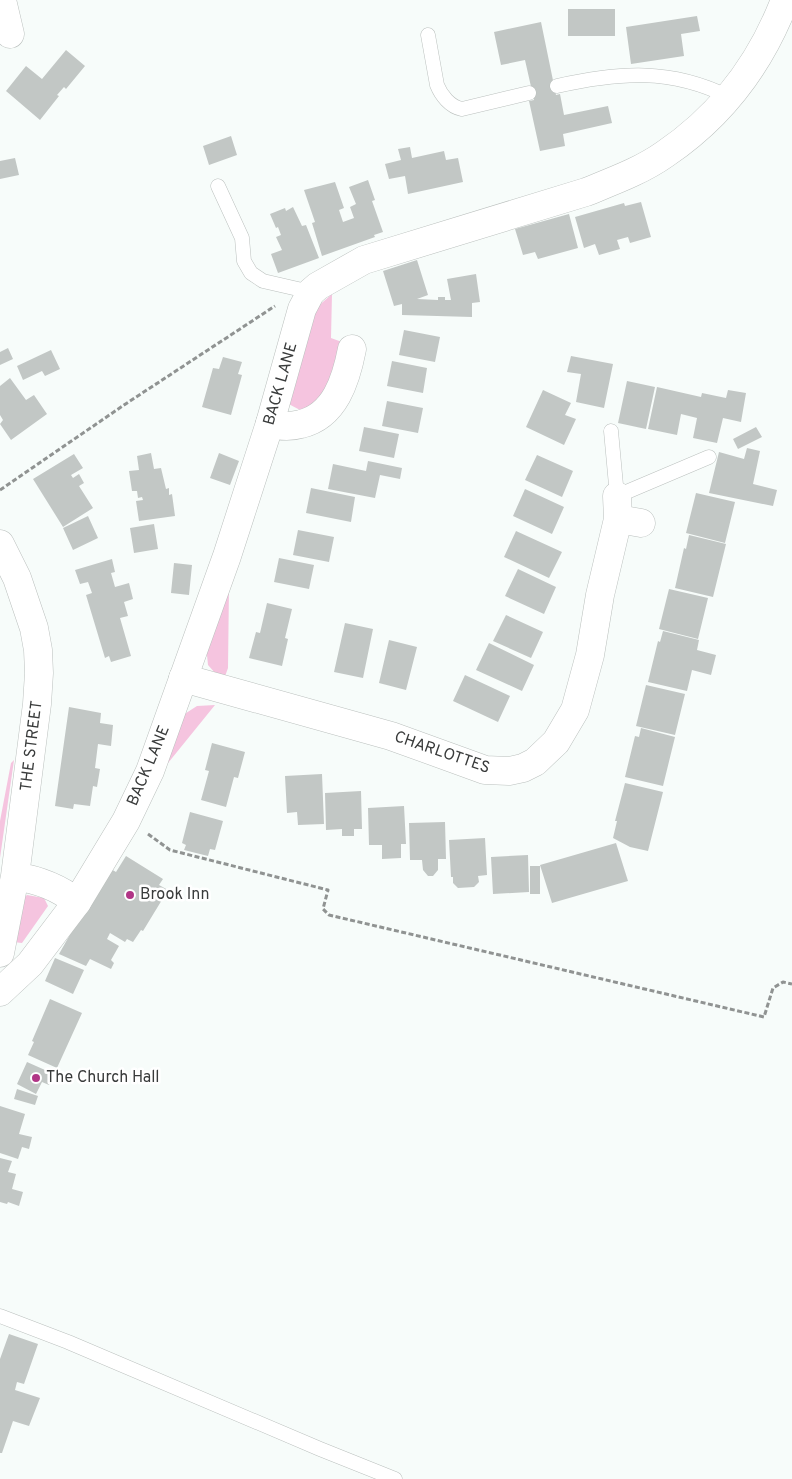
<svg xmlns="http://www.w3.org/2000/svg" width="792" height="1479" font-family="Overpass,sans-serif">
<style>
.green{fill:#f5c4df}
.building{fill:#c2c7c5}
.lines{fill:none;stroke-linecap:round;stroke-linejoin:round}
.lane-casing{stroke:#bbc0be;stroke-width:15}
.street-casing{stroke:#bbc0be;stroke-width:29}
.secondary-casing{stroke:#bbc0be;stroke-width:29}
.path{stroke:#909392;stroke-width:3;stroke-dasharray:5 2.5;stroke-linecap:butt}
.lane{stroke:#fff;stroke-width:14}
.street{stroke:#fff;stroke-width:28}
.secondary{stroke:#fff;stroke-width:28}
.poi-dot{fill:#b13586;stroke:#fff;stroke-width:2}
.labels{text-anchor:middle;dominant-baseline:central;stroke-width:5;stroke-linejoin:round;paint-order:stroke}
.street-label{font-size:16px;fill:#393b3b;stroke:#fff}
.poi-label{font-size:16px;fill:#393b3b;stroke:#fff;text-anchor:start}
</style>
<rect width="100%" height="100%" fill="#f7fcfa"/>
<path class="green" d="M332 294 331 338 350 345 321 406 300 410 281 400 308 315Z
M229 587 228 668 223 682 208 665 206 645Z
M215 705 164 768 183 715 197 706Z
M14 760 0 858V821L11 763Z
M27 895 44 898 48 906 22 943 13 942 18 902Z"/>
<path class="building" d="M568 9H615V36H568Z
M697 16 700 31 681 34 684 56 631 64 626 27Z
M541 22 556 95 560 94 564 115 608 106 612 123 563 134 565 146 540 151 529 101 534 100 525 60 501 65 494 32Z
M66 50 85 66 66 89 64 87 57 95 59 96 40 120 6 91 26 66 42 79Z
M231 136 237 155 209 165 203 146Z
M410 147 412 158 444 151 446 160 458 158 463 182 408 194 405 176 389 179 385 164 401 160 398 149Z
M15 158 19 175 0 179V161Z
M368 180 375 200 372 201 383 232 374 235 375 237 322 256 312 223 315 222 304 190 335 182 344 208 339 210 343 222 354 218 350 207 356 204 349 187Z
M641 202 651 237 630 243 628 237 617 240 620 249 599 255 595 244 584 248 575 217 624 203 625 206Z
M293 207 302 226 306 225 319 258 278 273 271 254 282 250 276 237 281 235 278 227 276 228 270 214 285 208 286 211Z
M569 214 578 248 538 259 535 252 523 255 515 229Z
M417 260 428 295 417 299 438 300V297H445V300H451L447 279 476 274 480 302 472 303V317L402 315V304L394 306 383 271Z
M404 330 440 337 435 362 399 355Z
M8 348 13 359 0 365V352Z
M51 350 60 369 45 376 42 371 23 380 17 366Z
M571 356 613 364 604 408 576 402 581 374 567 372Z
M223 357 242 362 238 374 242 375 231 415 202 407 213 368 219 369Z
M392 361 427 368 423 393 387 386Z
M10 378 26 400 34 395 47 414 11 440 0 424 3 420 0 415V386Z
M627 381 655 387 646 429 618 423Z
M657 387 701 397 702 393 726 398 728 390 746 393 741 422 723 418 717 443 693 438 697 418 681 414 677 435 648 429Z
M543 390 571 403 565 415 576 419 564 445 526 427Z
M387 401 423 408 418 433 382 426Z
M364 427 399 434 394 458 359 451Z
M756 427 762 437 738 449 733 439Z
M747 448 760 451 753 484 777 490 773 506 709 493 719 452 744 459Z
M151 453 154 469 161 468 166 489 169 488V495L172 494 175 516 139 521 136 501 143 500 142 497 138 498 137 491H132L129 471 139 470 137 456Z
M219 453 239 461 230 485 210 478Z
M74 454 83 468 71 475 73 478 79 474 84 483 79 486 93 508 63 527 33 479Z
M537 455 573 471 562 497 525 480Z
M368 461 402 468 400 479 380 475 375 498 328 489 333 464 366 471Z
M311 488 355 497 351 522 306 513Z
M525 489 564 507 552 534 513 516Z
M696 493 735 502 725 543 686 533Z
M88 516 98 538 73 550 63 528Z
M154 524 158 549 134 553 130 528Z
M298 530 334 537 329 562 293 555Z
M516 531 562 552 549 578 504 557Z
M689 535 726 544 713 597 675 588 684 548 686 549Z
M279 558 314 565 309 589 274 582Z
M112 559 115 572 111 573 115 587 129 583 133 599 124 602 128 616 120 618 131 656 111 662 109 656 105 658 86 595 92 593 88 582 80 584 75 570Z
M174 563 192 565 189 595 171 593Z
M518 569 556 587 544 614 505 596Z
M669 589 708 598 698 639 659 629Z
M267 603 292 609 285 638 288 639 282 666 249 658 256 632 260 633Z
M506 615 543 632 531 658 493 641Z
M345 623 373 629 363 678 334 672Z
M663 631 699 640 697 650 716 655 711 675 692 670 687 691 648 682 658 641 660 642Z
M389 640 417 647 406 690 379 683Z
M489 643 534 665 522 691 476 670Z
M465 675 510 696 498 722 453 701Z
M646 685 685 694 675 735 636 726Z
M69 707 101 713 100 723 113 725 111 746 98 744 95 768 100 769 97 787 93 786 90 806 74 804 73 809 55 806Z
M641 728 675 737 663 786 625 777 635 736 639 737Z
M212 743 245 752 238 778 234 777 226 807 201 800 209 771 205 770Z
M322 774 324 824 298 825 297 812 287 813 285 776Z
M625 783 663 792 648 851 630 847 613 838 617 821H615Z
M361 791 362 829H354V836H342V829L326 830 325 793Z
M404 806 406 844H401V858L382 859V845H369L368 808Z
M190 812 223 821 215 850 210 849 208 856 184 850 186 845 182 843Z
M445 822 446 859H438V870L433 876H428L423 870 422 860H410L409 823Z
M485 838 487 875 478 876 479 882 474 887 458 888 453 883V877H451L449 840Z
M616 843 628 881 552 903 540 865Z
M528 855 529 892 493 894 491 857Z
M126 856 163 879 159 885 168 890 143 931 141 930 133 942 127 939 125 942 110 933 107 939 119 946 111 960 114 963 111 969 90 959 86 966 59 954 80 917 111 869 116 872Z
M530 866H540V894H530Z
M55 958 84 970 73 994 45 981Z
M50 999 82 1013 57 1068 28 1055 34 1042 32 1041Z
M27 1062 54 1074 49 1085 42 1082 36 1094 17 1084Z
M17 1089 38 1096 35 1105 14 1099Z
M0 1106 25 1114 19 1134 32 1137 29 1149 22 1147 18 1159 0 1153Z
M0 1158 12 1161 8 1172 16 1174 12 1189 23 1192 19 1206 8 1202 7 1204 0 1202Z
M9 1334 38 1344 24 1384 17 1382 15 1390 40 1398 29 1426 13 1421 2 1453H0V1359Z"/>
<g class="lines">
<g class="lane-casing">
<path id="lane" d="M428 35 437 85C441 95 450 107 462 109L529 93
M557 86C619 72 671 68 729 97
M218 186 242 238 244 261 251 273 263 281 311 292
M611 431 617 496 709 457
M0 1316 68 1342 320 1449 395 1479"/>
</g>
<g class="street-casing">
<path id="street" d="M2 0 10 34
M270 423C281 427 290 427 301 424 335 416 346 380 352 349
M618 519 641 523
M0 544 17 578 34 628 38 650 39 673 37 704 15 876 0 953
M183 678 391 736 485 770 509 771 523 768 535 762 556 742 575 710 590 655 600 595 618 519 617 496
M15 876C39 880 58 887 77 902"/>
</g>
<g class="secondary-casing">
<path id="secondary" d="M0 992 30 964 77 902 126 821 150 771 227 556 270 423 302 309 311 292 318 286 364 260 586 192C613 181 641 171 665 154 721 116 761 63 785 0"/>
</g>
<path class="path" d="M0 490 124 405 275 306
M148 834 170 850 328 890 323 909 329 915 764 1017 773 988 783 982 792 984"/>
<use href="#lane" class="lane"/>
<use href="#street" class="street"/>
<use href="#secondary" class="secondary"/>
</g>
<g class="poi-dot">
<circle cx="130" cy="895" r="5"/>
<circle cx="36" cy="1078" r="5"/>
</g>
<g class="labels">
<g class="street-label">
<text transform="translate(281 384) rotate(-74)">BACK LANE</text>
<text transform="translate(32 746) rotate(-83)">THE STREET</text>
<text transform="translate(442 753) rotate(19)">CHARLOTTES</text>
<text transform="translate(149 766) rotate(-67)">BACK LANE</text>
</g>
<g class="poi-label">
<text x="140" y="895">Brook Inn</text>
<text x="46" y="1078">The Church Hall</text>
</g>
</g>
</svg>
